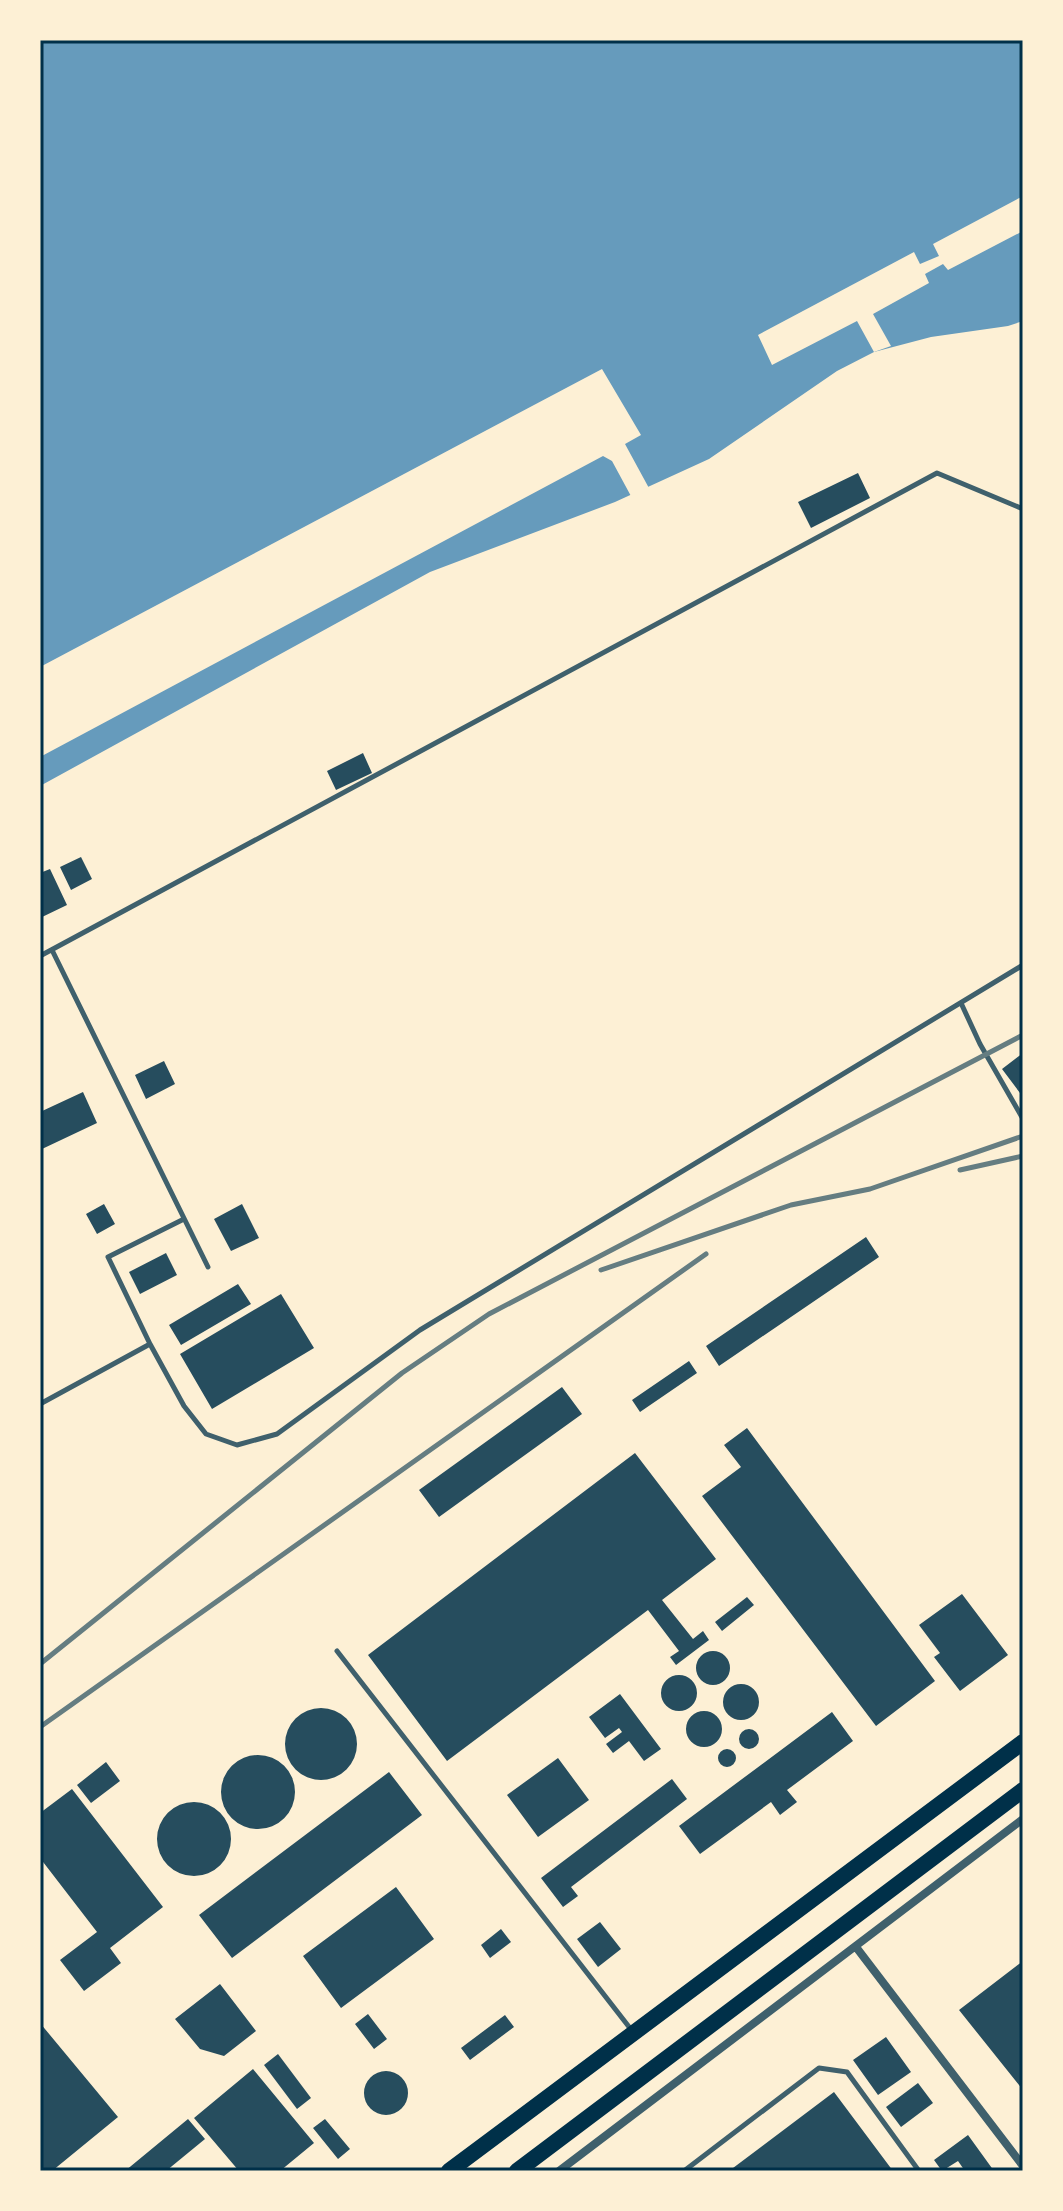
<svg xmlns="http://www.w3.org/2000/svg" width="1063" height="2211" font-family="'Archivo Narrow',sans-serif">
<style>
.water{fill:#669bbc}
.pier{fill:#fdf0d5}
.building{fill:#264d5e}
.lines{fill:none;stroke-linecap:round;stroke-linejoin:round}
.service{stroke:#3f606c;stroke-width:5}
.minor{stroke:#3f606c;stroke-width:8}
.primary{stroke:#003049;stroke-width:16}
.rail{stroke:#657d81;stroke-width:5}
.neatline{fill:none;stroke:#003049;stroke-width:3}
</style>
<rect width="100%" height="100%" fill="#fdf0d5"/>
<path class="water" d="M40 40H1023V321L1008 326 931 337 874 352 837 371 709 459 615 502 430 572 40 786Z"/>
<path class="pier" d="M1023 196V231L948 270 943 264 925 274 929 283 873 314 891 346 874 352 857 321 772 365 758 335 914 252 920 264 939 256 933 244Z
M602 369 641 435 625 444 650 490 632 498 612 461 603 456 40 757V667Z"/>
<path class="building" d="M858 473 870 498 811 528 798 502Z
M363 753 372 773 336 790 327 771Z
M81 857 92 879 71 890 60 867Z
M50 869 67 905 40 918V873Z
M1023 1053V1097L1002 1069Z
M164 1061 175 1084 146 1099 135 1075Z
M83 1092 97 1123 42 1149 40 1144V1112Z
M104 1204 115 1224 97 1234 86 1214Z
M242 1204 259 1238 231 1251 214 1219Z
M866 1237 879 1257 719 1366 706 1346Z
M166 1253 177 1275 140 1294 129 1272Z
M238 1284 251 1304 181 1345 169 1325Z
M281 1294 314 1348 212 1409 180 1354Z
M689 1361 697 1373 640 1412 632 1400Z
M562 1387 582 1414 439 1517 419 1490Z
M747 1428 935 1681 876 1726 702 1496 741 1467 724 1445Z
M635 1453 716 1559 662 1600 693 1639 703 1631 709 1640 676 1665 670 1657 679 1651 648 1610 447 1761 368 1655Z
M962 1594 1008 1655 960 1691 934 1657 940 1653 919 1625Z
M747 1597 754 1605 722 1631 715 1622Z
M696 1668a17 17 0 1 1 34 0a17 17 0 1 1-34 0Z
M661 1693a18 18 0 1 1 36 0a18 18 0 1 1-36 0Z
M723 1702a18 18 0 1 1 36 0a18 18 0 1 1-36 0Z
M620 1694 661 1749 644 1761 629 1741 613 1753 606 1744 622 1732 619 1728 605 1738 589 1717Z
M285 1744a36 36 0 1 1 72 0a36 36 0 1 1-72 0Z
M686 1729a18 18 0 1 1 36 0a18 18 0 1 1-36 0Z
M832 1712 853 1741 787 1790 797 1802 780 1815 771 1802 700 1854 679 1826Z
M739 1739a10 10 0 1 1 20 0a10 10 0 1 1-20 0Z
M718 1758a9 9 0 1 1 18 0a9 9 0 1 1-18 0Z
M221 1792a37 37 0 1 1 74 0a37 37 0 1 1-74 0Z
M558 1758 589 1800 538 1837 507 1795Z
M106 1762 120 1781 91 1803 77 1785Z
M389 1772 422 1815 232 1958 199 1915Z
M672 1779 687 1799 571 1887 578 1896 563 1907 541 1878Z
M72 1789 163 1907 110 1948 121 1963 84 1991 60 1960 97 1932 40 1858V1813Z
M157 1839a37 37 0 1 1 74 0a37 37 0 1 1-74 0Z
M396 1887 434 1939 341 2008 303 1956Z
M600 1922 621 1949 598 1967 577 1939Z
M501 1929 511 1942 490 1958 481 1945Z
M1023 1961V2090L959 2010Z
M220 1984 256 2031 224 2056 200 2049 175 2019Z
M368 2014 387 2039 374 2049 355 2024Z
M505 2015 514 2027 470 2060 461 2048Z
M40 2023 118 2117 52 2171H40Z
M886 2037 911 2072 878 2095 853 2060Z
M278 2054 311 2098 297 2109 264 2065Z
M253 2069 314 2143 280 2171H239L194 2118Z
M364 2093a22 22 0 1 1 44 0a22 22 0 1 1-44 0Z
M918 2083 933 2103 901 2127 886 2107Z
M834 2092 893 2171H729Z
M188 2119 205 2139 166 2171H125Z
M325 2119 350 2149 338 2159 313 2128Z
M968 2135 994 2171H965L958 2161 942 2171 934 2160Z"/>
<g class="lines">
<path class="service" d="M52 950 208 1267
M40 956 937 473 1023 509
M961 1003 980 1044 1023 1119
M184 1219 108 1257 150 1344 184 1406 206 1434 237 1445 277 1434 420 1330 1023 965
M40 1404 150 1344
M337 1651 633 2032
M684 2171 819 2068 847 2072 919 2171"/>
<path class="minor" d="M856 1947 1023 2166
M559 2171 1023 1819"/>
<path class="primary" d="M449 2171 1023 1742
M517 2171 1023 1790"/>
<path class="rail" d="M960 1170 1023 1156
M601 1270 791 1205 870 1189 1023 1136
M40 1664 402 1373 489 1314 1023 1035
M40 1727 706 1254"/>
</g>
<rect width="1063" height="2211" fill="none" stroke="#fdf0d5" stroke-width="84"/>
<rect x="42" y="42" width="979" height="2127" class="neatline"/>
</svg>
